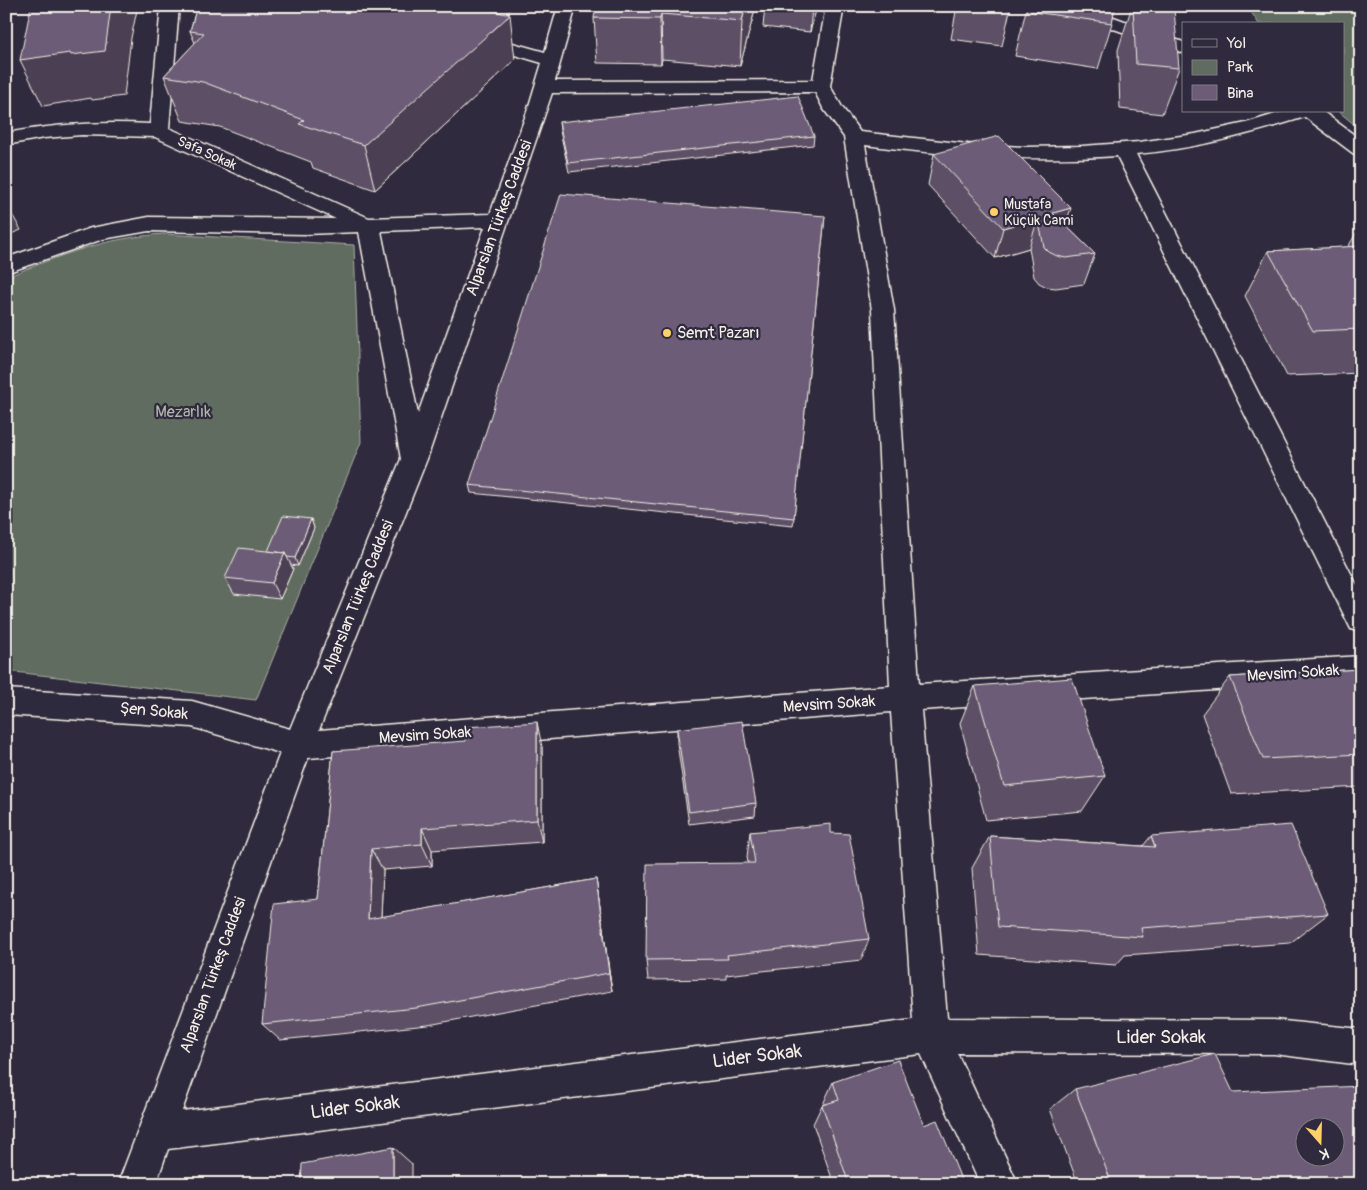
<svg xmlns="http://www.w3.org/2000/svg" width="1367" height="1190" font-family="Pangolin,sans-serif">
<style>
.green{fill:#606c61;stroke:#aaaea4}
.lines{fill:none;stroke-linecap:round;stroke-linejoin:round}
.minor-casing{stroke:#f4f1e8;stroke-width:3}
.minor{fill:#2f2a3d;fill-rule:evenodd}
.wall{fill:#5d4f66;stroke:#f4f1e8}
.shaded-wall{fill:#4c4053;stroke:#f4f1e8}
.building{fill:#6c5c77;stroke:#f4f1e8;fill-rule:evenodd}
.poi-dot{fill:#ffd166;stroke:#2f2a3d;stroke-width:2}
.labels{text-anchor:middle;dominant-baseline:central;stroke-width:4.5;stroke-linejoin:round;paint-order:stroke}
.far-street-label{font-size:14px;fill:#f4f1e8;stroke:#2f2a3d}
.far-poi-label{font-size:14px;fill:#f4f1e8;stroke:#2f2a3d;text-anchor:start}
.street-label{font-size:16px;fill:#f4f1e8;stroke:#2f2a3d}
.poi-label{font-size:16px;fill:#f4f1e8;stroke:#2f2a3d;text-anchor:start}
.park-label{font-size:16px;fill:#b1b5ab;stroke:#2f2a3d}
.near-street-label{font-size:19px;fill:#f4f1e8;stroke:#2f2a3d}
</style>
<rect width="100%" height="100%" fill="#2f2a3d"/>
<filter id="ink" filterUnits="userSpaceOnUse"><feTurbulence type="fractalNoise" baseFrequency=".02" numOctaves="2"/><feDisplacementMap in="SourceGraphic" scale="10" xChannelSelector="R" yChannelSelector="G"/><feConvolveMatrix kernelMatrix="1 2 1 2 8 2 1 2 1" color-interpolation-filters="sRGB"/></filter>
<g filter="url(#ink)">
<path class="green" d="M1247 6H1361V130L1338 111H1343V24H1259Z
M164 234 354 245 361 442 256 700 6 671V277C62 255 102 238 164 234Z"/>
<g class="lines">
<g class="minor-casing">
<path id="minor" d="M161 6H179L169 128 369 218 490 214 528 109 542 63 471 42 468 38 471 34 477 33 545 52 558 6H576L555 81 813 80 826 6H844L830 86 842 107 860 132 968 144 1025 147 1082 146 1139 142 1195 134 1246 123 1285 111H1322L1361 140V156L1354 154 1305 117C1250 134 1194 149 1136 154L1361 593V633L1351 629 1117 156C1032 162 949 156 865 145L894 310 919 684 1361 656V680L921 710 947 1018 1274 1020 1361 1029V1065L1274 1054 957 1053 1018 1184H980L921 1054 168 1149 156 1184H118L280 753 192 727 6 715V689L192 701 290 729 401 459 359 232 305 234 149 231 103 239 6 273V258L91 228 149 217 336 219 155 137 82 135 44 138 6 145V133C54 124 101 121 150 124ZM815 92 823 108 844 137 872 310 890 686 319 730 427 459 552 93ZM485 227 418 414 381 231ZM891 712 913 1020 182 1111 308 758Z
M1056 6H1083L1183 42V53L1059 10Z"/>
</g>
<use href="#minor" class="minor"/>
</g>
<path class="wall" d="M197 6H511L508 15 515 60 375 190 313 168 311 162 220 127 182 121 164 76 195 43 190 31Z
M756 6 740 66 662 59 661 64 597 63 594 18Z
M765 6H817L810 32 763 27Z
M957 6H1011L1002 46 951 39Z
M1027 6H1115L1112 23 1098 69 1015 56Z
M1132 6 1179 68 1162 114 1120 109 1118 50Z
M559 122 814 136 813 145 569 172 560 131Z
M934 154 1065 225 1095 254 1084 284 1056 288 1047 287 1039 283 1034 277 1029 248 995 258 928 185Z
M825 216 793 526 471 493 469 485Z
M1361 225V373L1287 376 1245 296 1268 251 1348 247Z
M311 519 314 528 298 566 290 565 293 569 280 599 234 594 225 578 268 551Z
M1361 669V787L1231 794 1202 714 1230 677Z
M975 686 1105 776 1082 811 986 820 960 723Z
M677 729 756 803 755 816 689 824 677 743Z
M542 747V842L432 850V866L383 870 381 917 596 879 612 991 428 1025 280 1040 262 1024 318 899 333 751Z
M750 832 831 833 869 939 861 960 726 975V979L648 980 646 960 748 863 747 857Z
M990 836 1143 846 1151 836 1328 914 1290 943 1125 955 1116 965 979 955 972 868Z
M833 1082 924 1125 963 1184H834L813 1124 822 1105 824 1104V1102Z
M1075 1089 1233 1092 1361 1184H1078L1050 1109Z"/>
<path class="shaded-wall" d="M111 6H135L137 10 131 38 124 96 92 100 91 98 43 106 20 60Z
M487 6 491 32 498 26 495 6H511L506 19 510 15 515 60 375 190 364 145 486 9Z
M746 6H756L740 66 742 21Z
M812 6H817L810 32Z
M661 14 662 59 661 64 660 19Z
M6 204 21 230 6 236Z
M1071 208 1061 238 1053 213Z
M1038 218 1029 248 995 258 1003 228Z
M311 519 314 528 298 566 295 558Z
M285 553 293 569 280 599 272 583Z
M537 722 542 747V842L537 820Z
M422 828 432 850V866L422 844Z
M371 849 383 870 380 939 368 919Z
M596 879 612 991 609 973Z
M393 1147 412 1164V1184H393Z"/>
<path class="building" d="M31 6H111L105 51 71 55 70 53 20 60Z
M197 6H487L486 9 510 15 364 145 299 124 304 120 203 82 164 76 204 33 190 31Z
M596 6H746L742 21 661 14 660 19 594 18Z
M1027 6H1115L1112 23 1026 11Z
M1133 6H1150L1174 9 1179 68 1136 64Z
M798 96 814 136 568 163 559 122Z
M999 136 1071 208 1053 213 1095 254 1066 258 1057 256 1049 252 1044 247 1038 218 1003 228 934 154Z
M561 194 825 216 794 518 469 485Z
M1361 246V329L1313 331 1268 251Z
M283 516 311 519 295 558 287 557 285 553 268 551Z
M239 548 285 553 272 583 225 578Z
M1361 669V754L1263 759 1230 677Z
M1072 678 1105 776 1004 786 975 686Z
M742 721 756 803 689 812 677 729Z
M537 722V820L422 828V844L371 849 368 919 596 879 609 973 416 1008 262 1024 274 904 318 899 333 751 466 741V727Z
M831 824V833L849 834 869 939 727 955 728 959 646 960 647 864 755 863 750 832Z
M1291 825 1328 914 1141 928 1143 937 998 927 990 836 1155 847 1151 836Z
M1215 1054 1233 1092 1361 1086V1184H1313L1311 1180 1297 1184H1112L1075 1089ZM1304 1128H1334V1158H1304Z
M898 1060 924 1125 937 1120 963 1184H849L822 1105 839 1100 833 1082Z
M393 1147V1184H301L302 1164Z"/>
</g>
<g class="poi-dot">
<circle cx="994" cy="212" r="5"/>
<circle cx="667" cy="333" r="5"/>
</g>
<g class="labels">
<g class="far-street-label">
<text transform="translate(207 153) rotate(24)">Safa Sokak</text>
</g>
<g class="far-poi-label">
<text x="1004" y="204">Mustafa<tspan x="1004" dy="16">Küçük Cami</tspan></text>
</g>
<g class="street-label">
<text transform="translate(499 218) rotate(-70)">Alparslan Türkeş Caddesi</text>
<text transform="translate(358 597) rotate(-68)">Alparslan Türkeş Caddesi</text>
<text transform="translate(1293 673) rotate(-4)">Mevsim Sokak</text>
<text transform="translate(829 704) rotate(-4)">Mevsim Sokak</text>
<text transform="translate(154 711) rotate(5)">Şen Sokak</text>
<text transform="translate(425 735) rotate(-4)">Mevsim Sokak</text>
<text transform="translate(213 975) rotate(-70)">Alparslan Türkeş Caddesi</text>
</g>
<g class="poi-label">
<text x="677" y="333">Semt Pazarı</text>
</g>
<g class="park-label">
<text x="183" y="412">Mezarlık</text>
</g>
<g class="near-street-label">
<text x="1161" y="1037">Lider Sokak</text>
<text transform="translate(757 1056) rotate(-7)">Lider Sokak</text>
<text transform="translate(355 1107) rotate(-7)">Lider Sokak</text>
</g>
</g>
<rect width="1367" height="1190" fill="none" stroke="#2f2a3d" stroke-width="25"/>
<rect x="12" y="12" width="1342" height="1165" fill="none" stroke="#f4f1e8" stroke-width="2" filter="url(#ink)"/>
<rect x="1182" y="22" width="162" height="90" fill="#2f2a3d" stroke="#7e7a81"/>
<rect x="1192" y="39" width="25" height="8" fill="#2f2a3d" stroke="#7e7a81"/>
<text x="1227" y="48" font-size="15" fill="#f4f1e8">Yol</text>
<rect x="1192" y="60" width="25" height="15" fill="#606c61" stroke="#7e7a81"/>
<text x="1227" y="72" font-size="15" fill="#f4f1e8">Park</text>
<rect x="1192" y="85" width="25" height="15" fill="#6c5c77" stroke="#7e7a81"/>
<text x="1227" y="98" font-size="15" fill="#f4f1e8">Bina</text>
<g transform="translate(1320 1142) rotate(160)"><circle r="24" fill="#2f2a3d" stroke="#7e7a81"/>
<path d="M0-4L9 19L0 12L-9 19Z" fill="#ffd166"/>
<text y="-8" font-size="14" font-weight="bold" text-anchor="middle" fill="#f4f1e8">K</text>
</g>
</svg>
